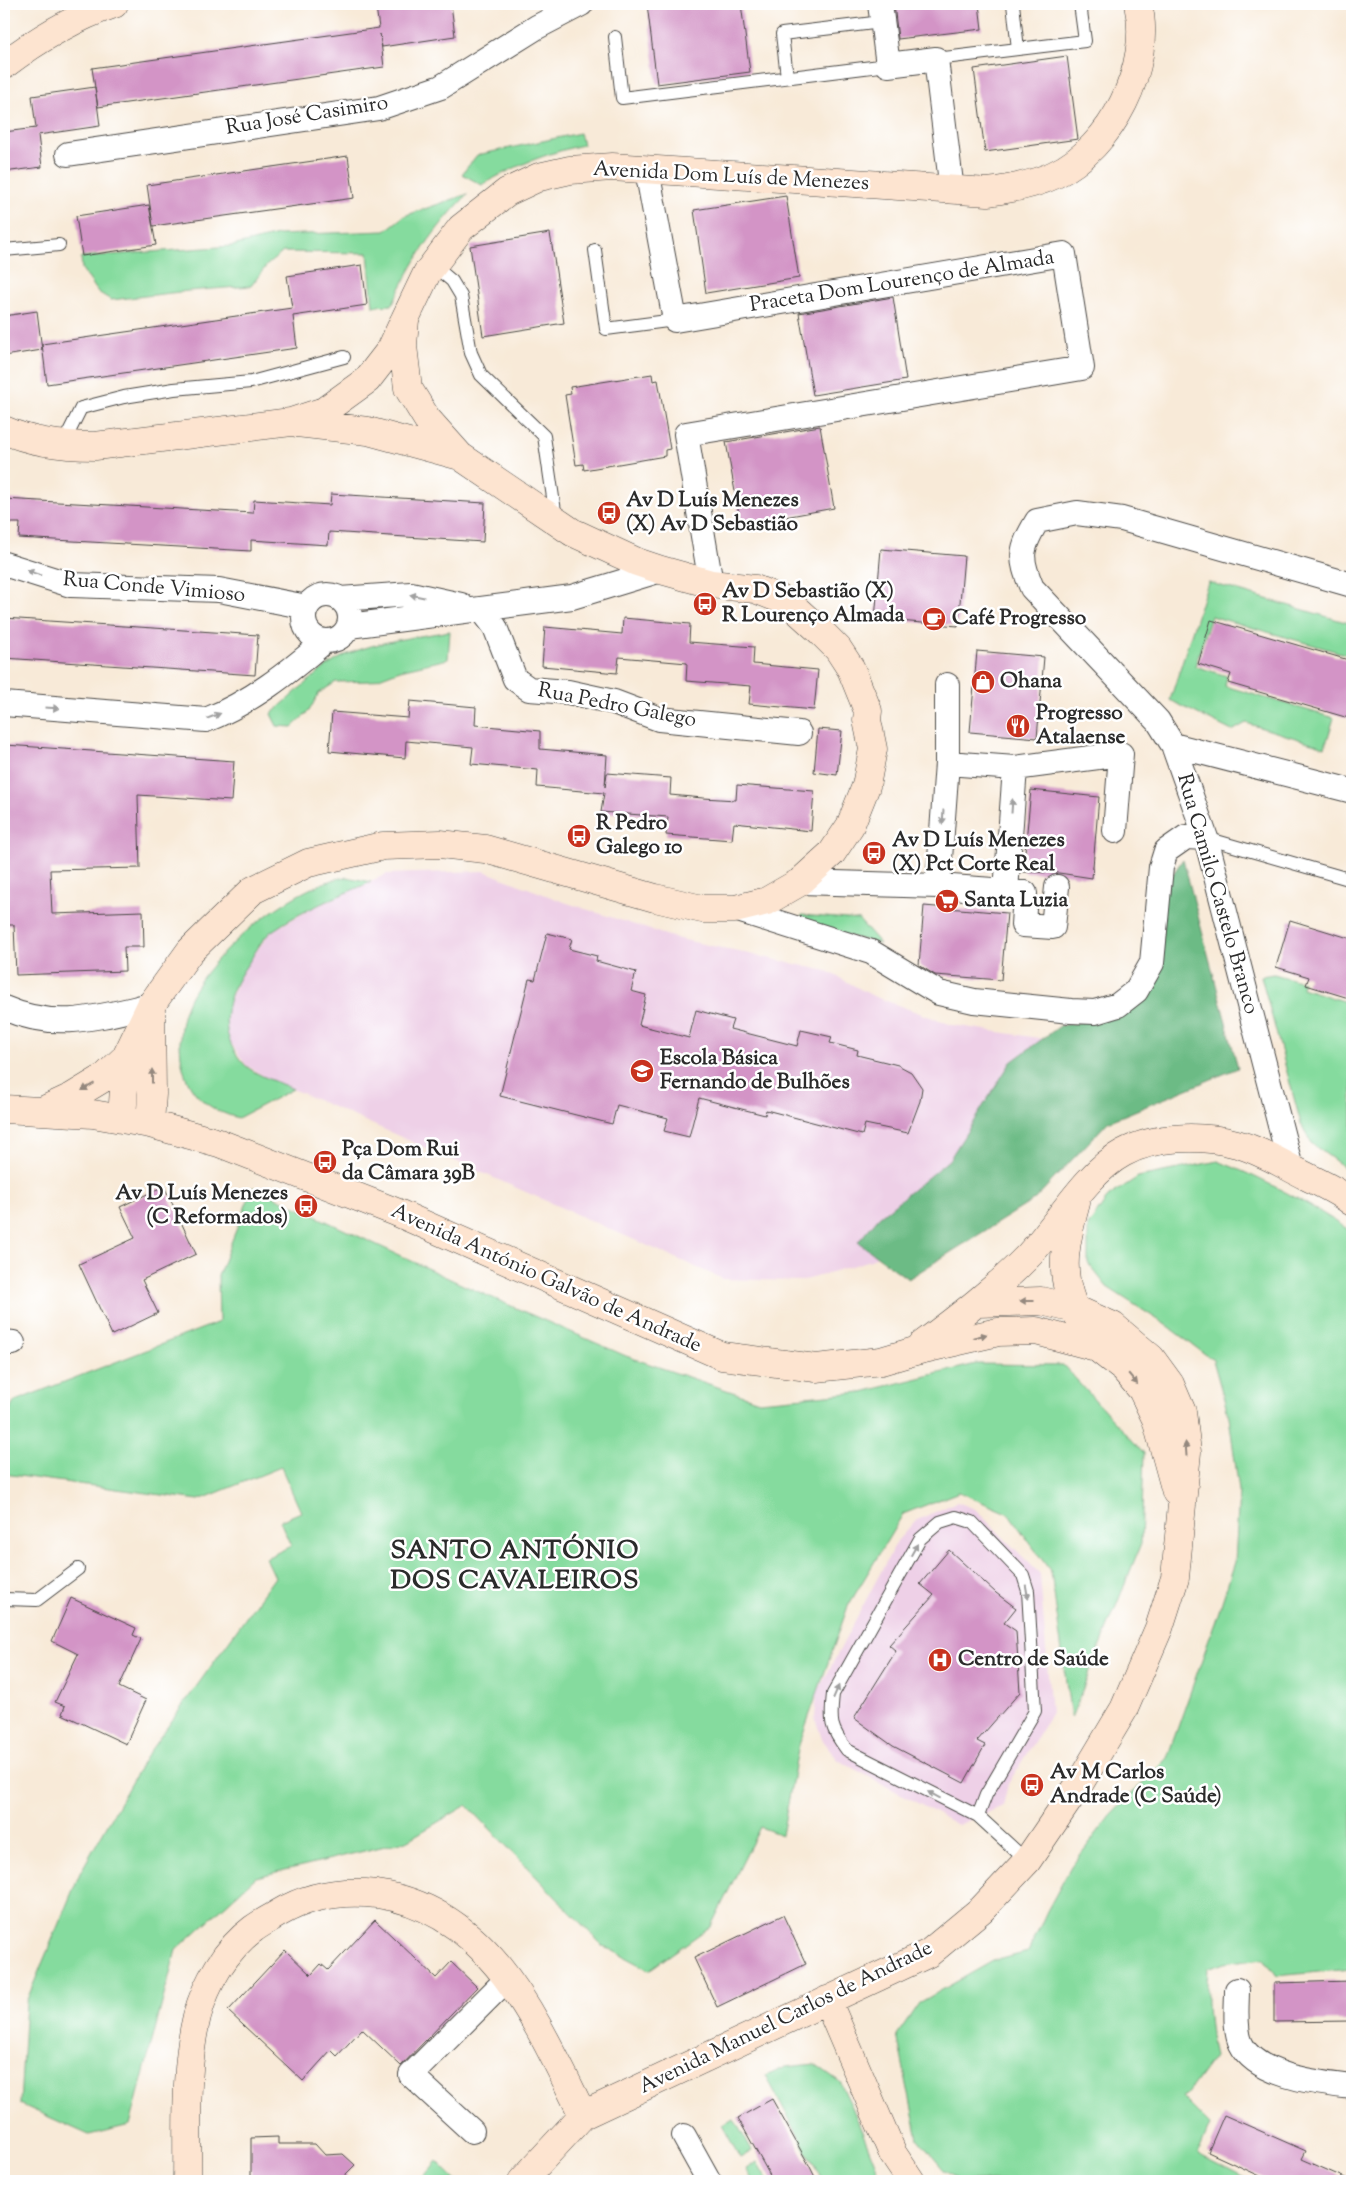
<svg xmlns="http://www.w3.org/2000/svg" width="1356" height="2185" font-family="'Sorts Mill Goudy',serif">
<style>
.built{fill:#eed0e7}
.green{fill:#85db9e;stroke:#588364}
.forest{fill:#6cbb85;stroke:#4c7358}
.building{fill:#d394c6}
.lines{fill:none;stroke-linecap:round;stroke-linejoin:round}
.lane-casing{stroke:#4a4845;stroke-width:14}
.street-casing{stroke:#4a4845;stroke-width:26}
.secondary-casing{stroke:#4a4845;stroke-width:29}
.lane{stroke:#fff;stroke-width:12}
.street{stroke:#fff;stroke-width:24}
.secondary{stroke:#fde4d0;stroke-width:28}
.oneway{fill:#a0a0a0}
.oneway2{fill:#94887e}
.labels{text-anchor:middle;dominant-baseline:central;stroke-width:5;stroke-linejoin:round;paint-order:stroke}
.street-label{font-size:21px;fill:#2b2b2b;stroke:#fff}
.poi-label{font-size:21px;font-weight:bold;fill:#2b2b2b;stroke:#fff;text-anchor:start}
.district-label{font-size:26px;font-weight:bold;letter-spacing:1px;fill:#2b2b2b;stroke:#fff}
</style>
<rect width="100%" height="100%" fill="#fff"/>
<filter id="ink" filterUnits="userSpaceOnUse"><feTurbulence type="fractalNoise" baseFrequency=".02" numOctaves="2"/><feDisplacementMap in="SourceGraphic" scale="10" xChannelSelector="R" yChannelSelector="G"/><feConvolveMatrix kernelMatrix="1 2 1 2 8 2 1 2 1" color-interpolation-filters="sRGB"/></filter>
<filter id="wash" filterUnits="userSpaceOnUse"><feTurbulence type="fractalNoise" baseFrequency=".0096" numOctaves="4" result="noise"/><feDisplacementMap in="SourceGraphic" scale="20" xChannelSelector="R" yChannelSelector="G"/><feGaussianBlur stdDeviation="1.12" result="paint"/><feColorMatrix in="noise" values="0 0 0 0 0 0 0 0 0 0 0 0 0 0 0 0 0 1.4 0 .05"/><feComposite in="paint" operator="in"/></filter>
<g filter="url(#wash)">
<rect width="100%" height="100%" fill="#f8ead8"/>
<path class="built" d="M484 871 564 902 675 938 827 971 873 996 952 1025 1045 1039 928 1220 871 1260 802 1281 723 1279 265 1077 246 1065 228 1039 225 1024V1012L241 973 270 932 311 909 387 874Z
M957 1502 975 1509 1040 1574 1051 1714 1008 1784 1003 1806 958 1825 838 1760 822 1739 815 1718 817 1693 897 1541 915 1521Z"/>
<path class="green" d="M580 133 583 145C547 153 514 166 482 185L462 174 477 155Z
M468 194C432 231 414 259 392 305L373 306 368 253 283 252 267 265 251 286 188 291 111 300 98 292 82 269 81 257 232 246 278 235 385 231 404 216Z
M1208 582 1352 624V656L1211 616 1195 666 1227 676 1225 686 1334 718 1325 747 1246 723 1232 731 1170 700Z
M450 631 448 659 400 670 371 681 336 682 319 693 309 711 292 727 277 726 271 714C295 694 319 667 348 654 379 641 416 637 450 631Z
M347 877 371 882C337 897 302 910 272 931 262 938 254 955 247 965 225 996 215 1034 245 1065 257 1076 278 1082 293 1089L238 1118C209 1110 188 1095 182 1063 179 1046 179 1027 185 1010 201 959 294 883 347 877Z
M802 915 859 920 880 944 799 923Z
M1274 974 1303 982 1302 988 1352 1004V1173L1312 1144 1301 1124 1261 976Z
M1218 1161C1266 1180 1310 1204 1352 1232V1969L1276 1976 1263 1958 1224 1963 1208 1969C1205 2000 1208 2027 1214 2057L1186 2095 1182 2097 1210 2125 1198 2154 1250 2181H959L944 2170 918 2139 897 2035 919 2003 993 1961 1028 1952 1047 1911 1071 1867 1110 1816 1167 1758 1217 1617 1235 1562 1239 1491 1229 1417 1213 1360 1163 1323 1107 1287 1088 1263V1226L1109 1196 1138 1177Z
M253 1187 463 1285 626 1356 759 1401 862 1392 976 1364 1063 1365 1144 1453 1141 1544 1071 1718 1051 1572 1009 1514 959 1492 903 1514 848 1606 799 1745 782 1835 760 1827 711 1926 649 1970 602 1945 467 1805 406 1841 256 1877 176 1950 130 2125 89 2135 20 2104 26 2002 80 1873 145 1758 275 1577 266 1558 291 1546 280 1521 301 1512 281 1467 199 1500 4 1474V1419L15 1401 219 1322 218 1276Z
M815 2064 840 2082 853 2109 882 2181H823L766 2076 786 2067Z
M734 2119 752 2151 740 2158 722 2125Z
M437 2161 456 2180V2181H420Z
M757 2162 768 2181H753L746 2169Z"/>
<path class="forest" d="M1183 859 1238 1068 1108 1122 1034 1200 908 1279 858 1242 879 1217 949 1160 1011 1062 1060 1026 1120 1014 1156 976 1164 887Z"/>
<g id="blocks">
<path class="building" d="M402 4H451L455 36 382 47 380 34 384 67 98 107 92 68 379 28 376 7Z
M647 4H741L750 72 657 84Z
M894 4H979L982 29 898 39Z
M1067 56 1078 139 985 152 974 69Z
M95 87 100 126 38 135 42 167 4 172V132L36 128 32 96Z
M348 156 354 198 153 226 147 185Z
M786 196 799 278 706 293 694 210Z
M149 205 156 245 82 256 76 216Z
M550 233 564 323 483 336 470 246Z
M362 265 367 305 293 316 297 348 47 384 42 344 292 308 287 276Z
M893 297 906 380 813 395 799 313Z
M37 311 42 350 4 356V316Z
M652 374 653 381 658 380 670 449 665 450V456L584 470 583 464 576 465 565 395 571 394 570 387Z
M820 426 834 508 741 525 726 442Z
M331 494 485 503 483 542 329 532 328 545 251 540V551L19 538 20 523H4V499L253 513 254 500 330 505Z
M881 549 964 556 958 626 875 619Z
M4 618 258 635 255 675 4 658Z
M623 618 690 624 689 642 754 647 753 664 818 670 814 710 749 704 751 686 686 681 687 663 619 657 617 673 542 666 545 627 622 634Z
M1211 620 1352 661V719L1228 683 1231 674 1198 664Z
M977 651 1044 657 1037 738 970 732Z
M410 701 476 707 475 725 540 731V749L607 755 605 787 607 773 671 778 670 795 703 798 736 800 737 785 814 791 811 831 734 823 732 840 666 835 668 817 601 812 604 793 537 787 538 770 471 764 473 747 406 741 405 758 329 751 332 712 408 718Z
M818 729 842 731 837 775 814 772Z
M6 745 234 761 231 801 138 795 140 868 50 870 52 914 143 911 144 947H124L125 971 16 975 14 925H4V776Z
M1031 790 1099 797 1092 878 1059 873 1023 872Z
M924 906 1007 913 1001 980 935 975 919 965Z
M1290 920 1352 939V999L1306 985 1309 977 1276 967Z
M547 933 572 939 569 949 597 956 596 961 636 972 631 991 646 995 639 1025 689 1038 696 1010 733 1020 730 1029 797 1046 801 1030 832 1037 830 1043 858 1050 857 1055 898 1065 911 1072 922 1088 920 1101 908 1133 865 1124 862 1135 766 1110 765 1115 699 1098 689 1137 664 1131 668 1118 617 1105 612 1124 500 1096 529 979 535 980Z
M164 1186 196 1254 142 1280 158 1313 112 1335 79 1264 135 1238 120 1207Z
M949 1550 996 1593 1016 1608 1004 1623 1016 1631 1020 1692 977 1741 985 1745 964 1783 893 1746 854 1718 896 1651 889 1645 934 1595 920 1584Z
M71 1598 136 1628 133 1635 141 1639 119 1687 146 1700 126 1744 62 1714 65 1706 55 1702 78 1654 52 1641Z
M783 1915 806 1964 717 2007 694 1958Z
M375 1920 436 1978 451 1962 477 1987 401 2066 362 2029 337 2056 331 2050 303 2081 228 2011 285 1950 311 1975 321 1964 328 1970Z
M1352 1981V2021L1274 2022V1983Z
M772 2099 809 2165 817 2181H773L738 2118Z
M1224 2115 1306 2151 1302 2159 1352 2181H1271L1208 2152Z
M278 2137V2144H315L325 2155 343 2154 355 2165 346 2174 347 2181H251V2138Z"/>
</g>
</g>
<g filter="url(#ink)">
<use href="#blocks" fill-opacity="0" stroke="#4a4845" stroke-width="1"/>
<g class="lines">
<g class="lane-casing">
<path id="lane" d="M1013 4 1018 49 1085 41 1080 4
M615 37 622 98 888 65
M936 59 1018 49
M787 77 782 34 882 22
M4 250 59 245
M595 250 606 329 675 320
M433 265 452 281 461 296 471 353 481 375 544 436 556 518
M62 446 81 408 124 397 174 389 251 382 344 357
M1206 838 1352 880
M4 1599 37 1600 78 1569
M978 1816 986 1795 1035 1711 1028 1591 1023 1575 972 1522 956 1517 940 1522 920 1539 833 1694C830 1722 830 1728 847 1750L978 1816 1027 1861"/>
</g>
<g class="street-casing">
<path id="street" d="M880 4 888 65 936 59 952 191
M68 154 379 108 441 87 537 27 581 4
M647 170 675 320 1064 254 1082 368 686 434 711 584
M4 564 71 585 219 590 307 607
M304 618a23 23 0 1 1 46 0a23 23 0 1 1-46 0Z
M340 599 411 594 461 605
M482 610 495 627 515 679 529 689 568 692 614 702 659 719 799 733
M349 626 572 597 661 570
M947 685V763
M4 704 206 720C251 702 288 673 325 641
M1173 745 1352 791
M1015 768 1121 754 1115 831
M800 882 938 886 1006 891 1015 768 947 763 938 886
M1006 891 1025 893 1023 925 1053 927 1057 887
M735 909 871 952 939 993 974 1001 1071 1011 1095 1012 1118 1005 1136 991 1152 963 1161 867 1166 851 1186 837 1206 838
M4 1008C56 1031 98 1017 151 1005
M1291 1168 1206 838 1173 745 1158 721 1032 588C1019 557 1020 550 1037 521L1077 513 1122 519 1352 585
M4 1342 13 1343
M1237 1990C1237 2006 1234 2029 1241 2044 1257 2077 1320 2083 1352 2087
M472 2131 411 2075 507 1979
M684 2136 709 2181"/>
</g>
<g class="secondary-casing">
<path id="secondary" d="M4 65C38 39 73 18 114 4
M297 423 368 431 460 456
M4 430C33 443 64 446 95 446L291 422 324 411 367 380 391 349 403 323
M4 1109 93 1114 150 1124 219 1143 396 1212 722 1356 816 1368 881 1361 915 1351 998 1332 1036 1331 1096 1347 1124 1369 1142 1390 1156 1419 1176 1492
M42 1111 72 1097 105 1077 126 1057 151 1005 190 951 253 890 308 863 383 846 440 844 485 849 655 898 702 909H735L767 901 800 882 832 853 850 826 866 786 873 749 867 720 868 711 851 669 838 649 821 632 788 602 755 589 711 584 661 570 637 562 572 532 460 456 427 419 408 388 403 346 405 319 427 273 461 228 507 192 539 177 570 170 612 167 988 192C1011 189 1033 185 1054 175 1112 148 1153 66 1138 4
M122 1119 126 1057
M150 1124 152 1094 151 1011
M1076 1203C1063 1250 1057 1279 1082 1323
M922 1345C959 1317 996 1289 1029 1255 1058 1224 1086 1173 1123 1153 1156 1135 1202 1135 1237 1144 1262 1151 1284 1165 1306 1176 1322 1184 1338 1191 1352 1202
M827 2000 893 2154 911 2181
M187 2181C188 2127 184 2069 197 2016 206 1983 226 1949 253 1929 261 1923 271 1918 279 1913 309 1895 343 1890 377 1894 491 1910 537 2023 583 2115
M522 2181 583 2115 929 1953 982 1909 1027 1861 1078 1786 1124 1709 1159 1628 1175 1578 1187 1452 1182 1412 1170 1384 1151 1358 1113 1326 1075 1309 1041 1301 978 1303"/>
</g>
<use href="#lane" class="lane"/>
<use href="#street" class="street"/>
<use href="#secondary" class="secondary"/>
</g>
<defs><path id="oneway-solid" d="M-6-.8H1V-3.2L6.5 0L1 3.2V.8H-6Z" transform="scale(1.25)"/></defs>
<g class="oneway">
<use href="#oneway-solid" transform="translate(34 573) rotate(-161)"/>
<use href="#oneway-solid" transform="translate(417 596) rotate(-169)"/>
<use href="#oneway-solid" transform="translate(52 708) rotate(4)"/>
<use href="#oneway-solid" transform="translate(214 716) rotate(-21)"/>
<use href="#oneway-solid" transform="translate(1012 806) rotate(-86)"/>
<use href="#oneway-solid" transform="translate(943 817) rotate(94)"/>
<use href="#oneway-solid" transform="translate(914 1550) rotate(-61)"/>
<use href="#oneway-solid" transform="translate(1027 1592) rotate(80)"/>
<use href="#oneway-solid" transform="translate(836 1692) rotate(-67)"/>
<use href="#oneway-solid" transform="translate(934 1795) rotate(-152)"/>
</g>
<g class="oneway2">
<use href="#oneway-solid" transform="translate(152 1076) rotate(-90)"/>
<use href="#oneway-solid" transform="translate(88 1087) rotate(150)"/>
<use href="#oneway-solid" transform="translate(1027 1301) rotate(180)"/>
<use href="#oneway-solid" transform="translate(980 1336) rotate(-14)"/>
<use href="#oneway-solid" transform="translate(1133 1379) rotate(50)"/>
<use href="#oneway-solid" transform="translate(1186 1449) rotate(-94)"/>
</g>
</g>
<defs>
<g id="bus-disc" transform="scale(1.25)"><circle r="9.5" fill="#c8321e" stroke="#fff"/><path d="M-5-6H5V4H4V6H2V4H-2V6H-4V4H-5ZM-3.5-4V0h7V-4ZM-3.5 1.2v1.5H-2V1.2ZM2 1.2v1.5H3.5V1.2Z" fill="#fff"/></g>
<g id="cafe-disc" transform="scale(1.25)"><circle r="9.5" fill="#c8321e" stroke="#fff"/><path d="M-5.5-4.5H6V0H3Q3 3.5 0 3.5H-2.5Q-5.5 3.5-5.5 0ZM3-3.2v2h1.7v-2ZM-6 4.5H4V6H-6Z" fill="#fff"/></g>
<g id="shop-disc" transform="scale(1.25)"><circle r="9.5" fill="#c8321e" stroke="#fff"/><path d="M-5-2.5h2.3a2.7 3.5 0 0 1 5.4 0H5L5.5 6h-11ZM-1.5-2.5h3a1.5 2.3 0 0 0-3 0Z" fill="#fff"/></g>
<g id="restaurant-disc" transform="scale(1.25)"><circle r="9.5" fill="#c8321e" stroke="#fff"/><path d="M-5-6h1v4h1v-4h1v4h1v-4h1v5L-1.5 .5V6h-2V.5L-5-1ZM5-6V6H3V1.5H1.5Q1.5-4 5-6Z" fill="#fff"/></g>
<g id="supermarket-disc" transform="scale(1.25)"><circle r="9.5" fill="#c8321e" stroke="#fff"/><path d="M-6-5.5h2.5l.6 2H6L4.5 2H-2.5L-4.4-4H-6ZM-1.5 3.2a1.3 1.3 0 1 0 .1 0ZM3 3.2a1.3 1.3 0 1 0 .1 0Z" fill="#fff"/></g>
<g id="school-disc" transform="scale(1.25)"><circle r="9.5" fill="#c8321e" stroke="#fff"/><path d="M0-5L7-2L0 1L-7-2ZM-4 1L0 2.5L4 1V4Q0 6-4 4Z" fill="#fff"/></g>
<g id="hospital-disc" transform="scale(1.25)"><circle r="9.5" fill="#c8321e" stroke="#fff"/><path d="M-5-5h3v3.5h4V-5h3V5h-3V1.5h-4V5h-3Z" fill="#fff"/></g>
</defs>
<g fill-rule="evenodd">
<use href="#bus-disc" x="609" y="513"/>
<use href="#bus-disc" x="705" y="604"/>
<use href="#cafe-disc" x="934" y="619"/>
<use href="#shop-disc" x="983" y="682"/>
<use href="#restaurant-disc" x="1018" y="726"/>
<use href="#bus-disc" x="579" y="836"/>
<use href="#bus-disc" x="874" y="853"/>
<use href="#supermarket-disc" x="947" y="901"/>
<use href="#school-disc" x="642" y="1071"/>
<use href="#bus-disc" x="325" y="1162"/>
<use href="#bus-disc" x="306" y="1206"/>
<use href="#hospital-disc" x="940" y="1660"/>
<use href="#bus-disc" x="1032" y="1785"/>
</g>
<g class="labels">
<g class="street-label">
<text transform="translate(307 116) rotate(-9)">Rua José Casimiro</text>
<text transform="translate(731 177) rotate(3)">Avenida Dom Luís de Menezes</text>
<text transform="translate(902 282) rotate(-9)">Praceta Dom Lourenço de Almada</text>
<text transform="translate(154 588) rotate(5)">Rua Conde Vimioso</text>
<text transform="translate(617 706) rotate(11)">Rua Pedro Galego</text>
<text transform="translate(1217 894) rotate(74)">Rua Camilo Castelo Branco</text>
<text transform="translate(546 1279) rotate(24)">Avenida António Galvão de Andrade</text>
<text transform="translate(786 2018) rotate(-26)">Avenida Manuel Carlos de Andrade</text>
</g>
<g class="poi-label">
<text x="626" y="501">Av D Luís Menezes<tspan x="626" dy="24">(X) Av D Sebastião</tspan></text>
<text x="722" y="592">Av D Sebastião (X)<tspan x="722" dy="24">R Lourenço Almada</tspan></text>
<text x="952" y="619">Café Progresso</text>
<text x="1000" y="682">Ohana</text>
<text x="1036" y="714">Progresso<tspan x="1036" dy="24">Atalaense</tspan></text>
<text x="596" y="824">R Pedro<tspan x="596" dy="24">Galego 10</tspan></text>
<text x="892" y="841">Av D Luís Menezes<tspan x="892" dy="24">(X) Pct Corte Real</tspan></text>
<text x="964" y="901">Santa Luzia</text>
<text x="660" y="1059">Escola Básica<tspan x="660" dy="24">Fernando de Bulhões</tspan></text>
<text x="342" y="1150">Pça Dom Rui<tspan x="342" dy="24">da Câmara 39B</tspan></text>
<text x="288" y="1194" text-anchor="end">Av D Luís Menezes<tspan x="288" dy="24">(C Reformados)</tspan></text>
<text x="958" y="1660">Centro de Saúde</text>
<text x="1050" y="1773">Av M Carlos<tspan x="1050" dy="24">Andrade (C Saúde)</tspan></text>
</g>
<g class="district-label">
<text x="515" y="1551">SANTO ANTÓNIO<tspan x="515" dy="30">DOS CAVALEIROS</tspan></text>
</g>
</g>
<rect width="1356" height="2185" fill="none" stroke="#fff" stroke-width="20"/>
</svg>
